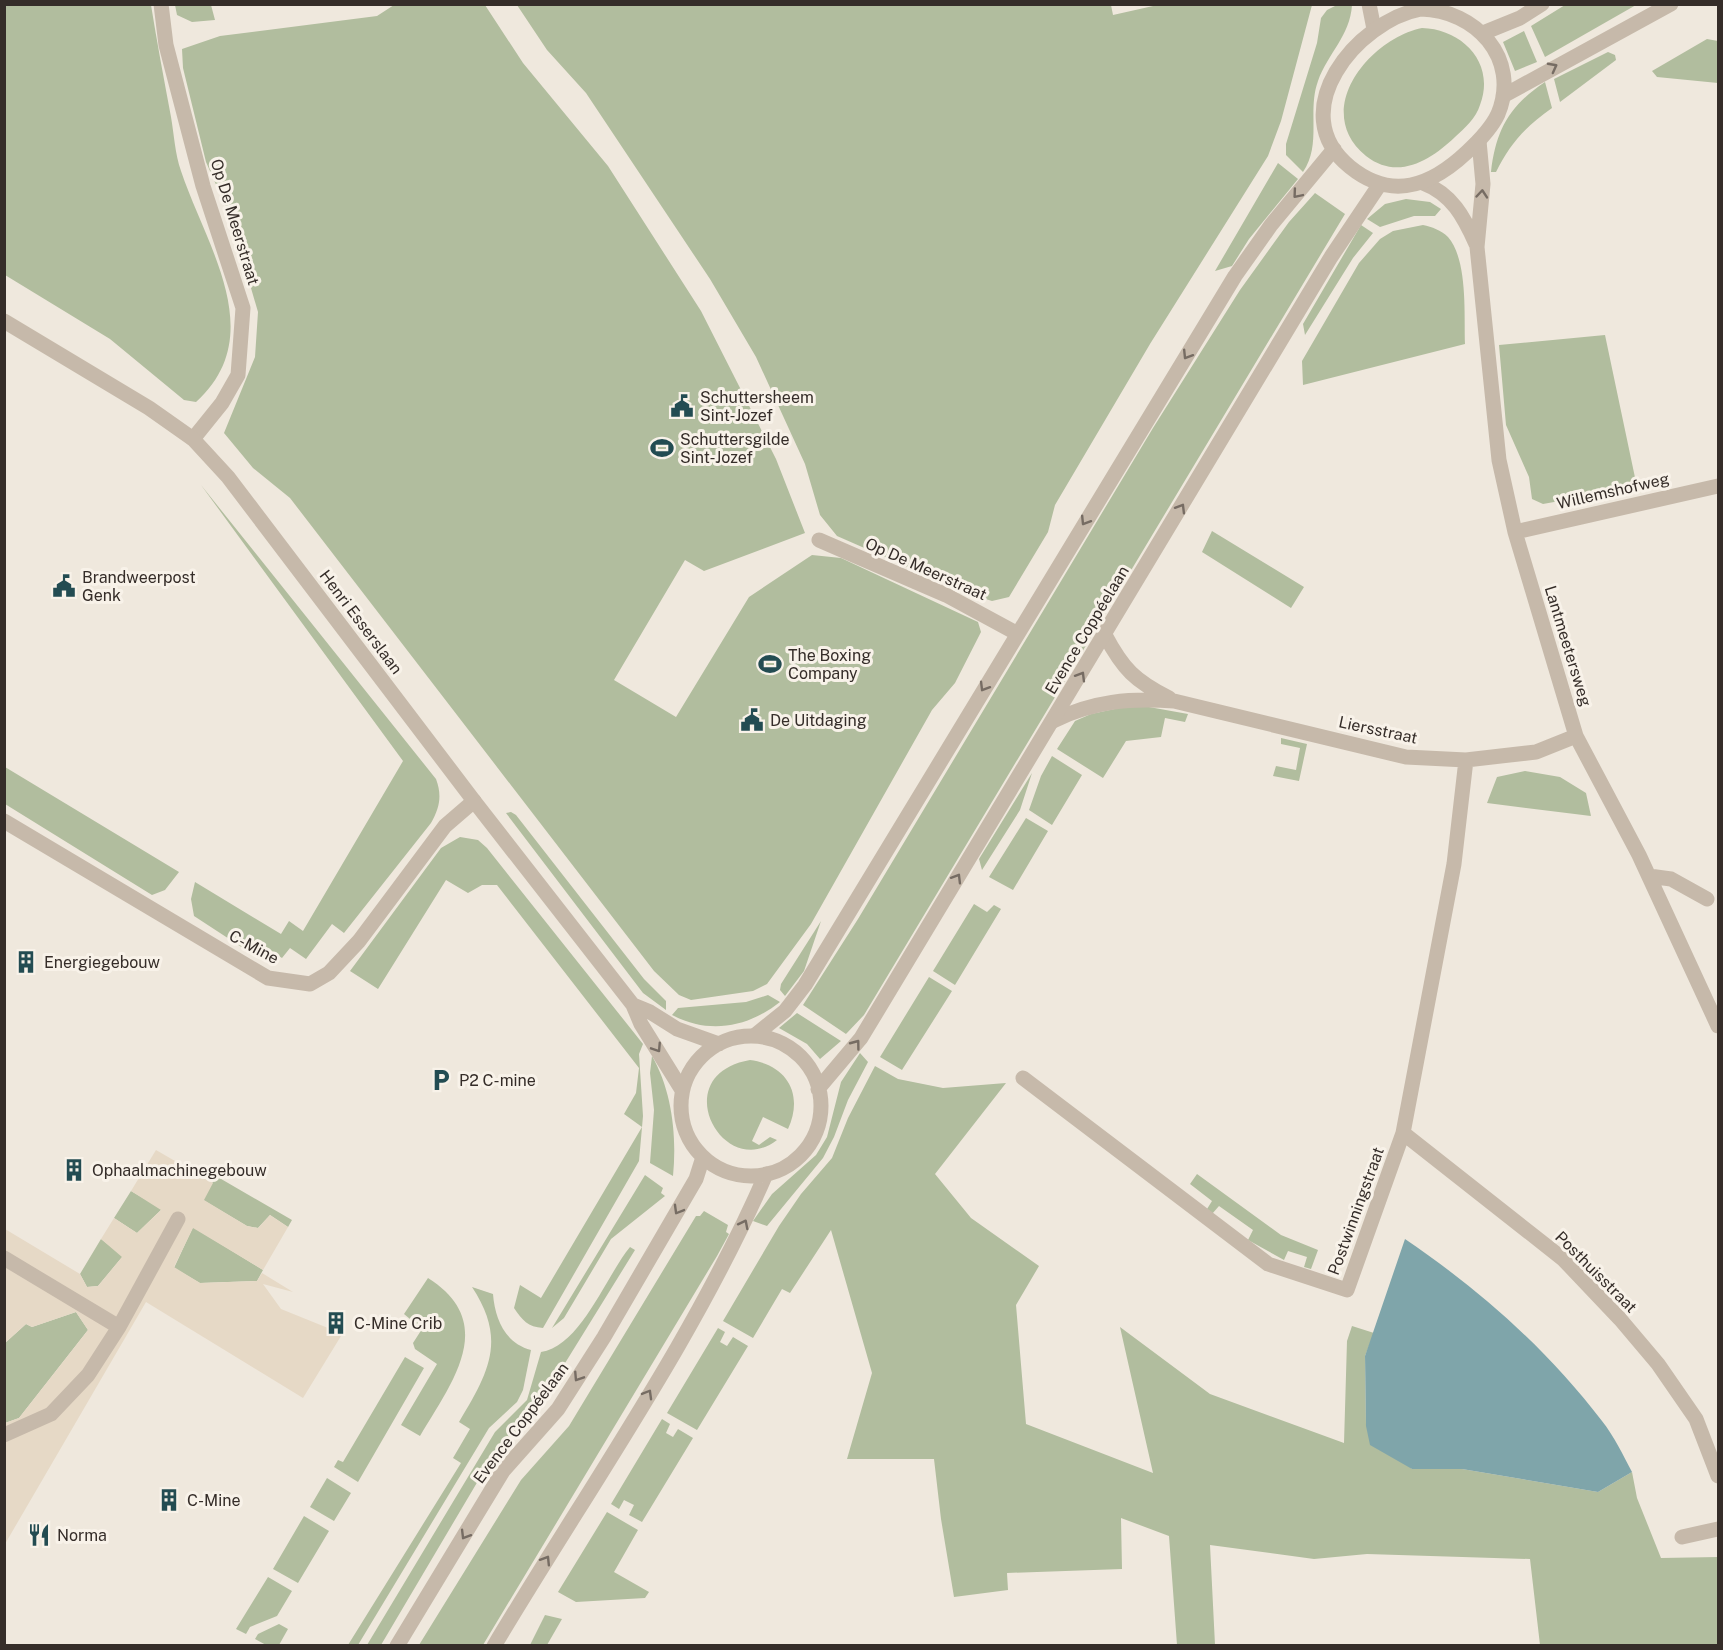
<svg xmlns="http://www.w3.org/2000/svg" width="1723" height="1650" font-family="'Public Sans',sans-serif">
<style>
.green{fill:#b1bd9e}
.plaza{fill:#e6d9c6}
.water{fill:#7fa5aa}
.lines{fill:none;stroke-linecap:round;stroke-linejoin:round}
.pedestrian{stroke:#c6b9aa;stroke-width:15}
.minor{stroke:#c6b9aa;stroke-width:15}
.tertiary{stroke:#c6b9aa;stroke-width:15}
.oneway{stroke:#766c63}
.labels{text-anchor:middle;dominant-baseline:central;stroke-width:6;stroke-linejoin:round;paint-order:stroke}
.street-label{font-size:16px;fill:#352d29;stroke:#f8f2e9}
.poi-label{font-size:16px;fill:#352d29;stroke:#f8f2e9;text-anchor:start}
</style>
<rect width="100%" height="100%" fill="#efe8dd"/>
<path class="green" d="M4 5H151C157 42 164 80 171 117 174 134 175 154 181 171 206 246 270 335 196 402L184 400 110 339 5 275Z
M175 5H211L215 20 192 22 177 15Z
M394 5H485L523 63 608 166 701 311 776 459 805 533 704 571 685 560 614 680 676 717 749 597 812 555 841 558 978 622 981 632 955 683 932 710 811 924 767 984 753 991 691 1000 679 995 654 971 290 498 253 468 224 433 255 357 258 312 230 216 206 162 183 68 182 49 220 36 377 16Z
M1111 5 1113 15 1162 4 1312 5 1281 121 1268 156 1150 344 1055 505 1048 532 1009 597 992 601 967 593 837 536 820 515 805 464 756 357 710 279 586 93 547 50 517 5Z
M1337 5H1352C1350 36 1328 53 1318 81 1307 111 1322 144 1303 172L1286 155V144L1317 43 1321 18 1327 10Z
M1565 5V4L1636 5 1545 57 1531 26Z
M1422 28C1462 29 1496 63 1480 105 1476 118 1465 128 1455 137 1431 160 1398 181 1366 156 1311 111 1369 39 1422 28Z
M1524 31 1537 62 1515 71 1503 42Z
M1707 39 1718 41V83L1657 77 1652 71Z
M1608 52 1615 55 1616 60 1560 102 1554 79Z
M1545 82 1552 108C1526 126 1510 144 1496 172H1491C1496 130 1509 106 1545 82Z
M1278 163 1298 179 1249 239 1232 266 1215 271Z
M1315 193 1345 214 864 1015 846 1034 803 1005 858 919 1153 428 1240 290 1289 222Z
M1406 199 1430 202 1441 209 1435 216H1414L1380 227 1367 219 1385 204Z
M1361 225 1373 233 1353 258 1305 335 1303 324Z
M1423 225C1432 227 1441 230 1448 237 1468 260 1464 315 1465 344L1303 385 1302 361 1359 263 1380 239 1393 231Z
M1605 335 1637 487 1543 504 1532 499 1529 477 1506 425 1499 345Z
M201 485 436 779C442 795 440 807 431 823L344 933 332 924 306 959 290 948 282 958 257 941 243 948 194 916 191 899 195 882 281 934 289 921 303 931 403 761Z
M1212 531 1304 587 1291 608 1202 552Z
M1124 707H1149L1188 714 1185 722 1165 718 1161 737 1126 741 1103 778 1057 749 1075 721 1091 714Z
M1281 738 1307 744 1299 781 1273 776 1276 766 1296 770 1300 748 1281 744Z
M1052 756 1082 775 1052 825 1029 810 1041 776Z
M4 767H5L179 872 165 890 152 895 5 804Z
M1525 771 1560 777 1586 793 1591 816 1487 803 1497 777Z
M1032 773 1020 810 982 870 979 859Z
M511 812 516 815 644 979 666 1001V1010L643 993 506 813Z
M1026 818 1048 831 1013 890 989 877Z
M460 837 478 840 487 848 643 1044 639 1054 643 1116 639 1161 543 1328C528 1327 522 1320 514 1308L520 1285 541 1298 642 1127 624 1114 636 1093 639 1068 497 885H482L468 893 446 880 378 989 350 971 441 848Z
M974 904 987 912 994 905 1001 909 955 985 933 971Z
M821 921 804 971 785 996 780 990 781 984Z
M929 977 952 991 902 1070 880 1057Z
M768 995 780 1002C748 1027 710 1035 672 1015L678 1008 746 1002Z
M797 1013 841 1041 820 1059 807 1044 779 1028Z
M860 1053 868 1062 848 1100 834 1137 823 1158 767 1226 753 1221 772 1194 816 1155 827 1137 841 1082Z
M652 1056C672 1091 677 1136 673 1176L650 1163 654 1110 650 1073Z
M750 1060C787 1065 804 1094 788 1129L763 1117 752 1141 759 1145 770 1137 777 1140C723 1182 665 1075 750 1060Z
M875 1066 898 1079 943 1088 1006 1083 935 1174 971 1218 1039 1266 1016 1305 1026 1424 1153 1473 1120 1327 1210 1394 1344 1443 1347 1341 1352 1326 1374 1333 1365 1356 1366 1425 1412 1469H1462L1598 1492 1632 1472 1637 1498 1661 1558 1718 1557V1645H1540L1530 1559 1367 1554 1314 1559 1210 1545 1215 1645H1177L1169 1536 1121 1518 1122 1569 1007 1573 1008 1590 954 1597 941 1519 934 1459H847L872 1373 831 1230 790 1293 782 1289 753 1338 723 1321 779 1226 801 1194 832 1158 848 1118Z
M1197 1174 1281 1235 1318 1250 1311 1269 1304 1267 1307 1257 1288 1251 1284 1260 1248 1240 1253 1230 1219 1206 1212 1214 1207 1209 1212 1201 1190 1184Z
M645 1175 663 1188 661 1193 665 1196 611 1239 564 1318 552 1328Z
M216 1176 292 1220 288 1227 270 1215 258 1228 247 1226 203 1200Z
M131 1191 162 1209 137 1233 114 1218Z
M704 1211 728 1225 726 1232 729 1234 717 1256 483 1645H419L521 1480 569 1426 696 1216H700Z
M193 1227 263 1270 257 1281 200 1283 174 1268Z
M101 1239 123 1256 98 1286 87 1287 80 1274Z
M630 1247 635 1250 541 1402 488 1464 381 1645H367L495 1432 527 1400 541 1352C581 1346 606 1276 630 1247Z
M428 1278C499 1323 452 1382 420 1436L401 1425 437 1364 415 1349 413 1343 422 1329 404 1314Z
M472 1287 493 1294C495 1319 505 1343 531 1350L523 1390 517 1402 489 1428 358 1645H348L461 1463 453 1458 470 1429 459 1422C489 1372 507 1340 472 1287Z
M76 1312 88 1330 19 1418 5 1423V1343L26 1324 32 1327Z
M718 1328 725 1332 720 1342 727 1346 733 1337 748 1346 697 1430 667 1413Z
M405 1357 424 1368 358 1482 334 1467 338 1460 343 1462Z
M662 1419 670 1424 666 1433 673 1437 678 1429 693 1438 642 1522 629 1515 634 1505 624 1500 619 1509 611 1504Z
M327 1478 351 1493 334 1521 310 1507Z
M607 1512 638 1530 614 1572 649 1592 645 1598 576 1602 558 1592Z
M304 1516 329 1531 298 1583 273 1569Z
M268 1577 292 1591 277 1616 250 1627 246 1634 236 1629Z
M545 1615 562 1619 547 1645H530Z
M279 1624 288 1629 279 1645H266L255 1639 258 1634Z"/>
<path class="plaza" d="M156 1150 213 1183 204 1200 247 1226 258 1228 270 1215 288 1227 263 1270 193 1228 174 1267 200 1283 257 1281 262 1273 293 1292 263 1284 281 1309 328 1328 335 1326 338 1328 335 1331 341 1336 303 1398 146 1302 5 1544V1423L19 1418 88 1330 76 1312 32 1327 26 1324 5 1343V1229L80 1274 87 1287 98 1286 122 1257 101 1239 114 1218 137 1233 161 1210 131 1191Z"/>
<path class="water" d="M1405 1239C1480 1290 1547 1349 1602 1421 1614 1436 1623 1455 1632 1472L1598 1492 1462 1469H1412L1370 1445 1366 1426 1365 1356Z"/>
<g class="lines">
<path class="pedestrian" d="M4 1258 119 1327
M4 1435 51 1414 88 1375 119 1327 178 1219"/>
<path class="minor" d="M161 4 166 45 203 186 243 308 238 375 222 403 193 439
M1369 4 1374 29
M1479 141 1483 184 1477 247 1499 460 1515 532 1576 736 1639 855 1718 1026
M1423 183C1452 194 1464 217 1476 244
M1515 532 1718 486
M819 540 946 595 1016 633
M1105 635C1123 669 1135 681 1169 698
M1053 721C1093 701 1130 698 1174 701L1406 757 1466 760 1536 752 1576 736
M4 821 268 978 310 984 329 973 359 941 445 826 474 801
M1649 876 1671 879 1707 899
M1023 1078 1268 1264 1347 1290 1403 1133 1454 864 1466 760
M1403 1133 1563 1259 1620 1319 1658 1364 1696 1419 1718 1476
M1682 1537 1718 1529"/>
<path class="tertiary" d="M1421 9C1475 10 1521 58 1498 114 1491 129 1479 141 1467 152 1431 186 1392 201 1350 167 1282 112 1357 21 1421 9Z
M1483 33 1520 18 1542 4
M1503 96 1671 4
M4 321 149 408 193 439 228 477 474 801 633 1005 641 1024 682 1090
M633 1005 650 1012 677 1029 719 1044
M754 1036 785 1011 805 985 1235 276 1271 225 1334 149
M681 1106a70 70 0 1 1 140 0a70 70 0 1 1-140 0Z
M818 1089 861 1038 1331 257 1380 184
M397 1646 503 1471 558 1409 604 1337 696 1179 703 1157
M494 1646C587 1490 694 1340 766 1174"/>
</g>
<defs><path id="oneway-chevron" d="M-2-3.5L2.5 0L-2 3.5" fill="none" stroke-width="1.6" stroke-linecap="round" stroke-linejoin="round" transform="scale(1.5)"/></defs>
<g class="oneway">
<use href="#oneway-chevron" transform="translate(1553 67) rotate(-28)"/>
<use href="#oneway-chevron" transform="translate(1297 194) rotate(130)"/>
<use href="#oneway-chevron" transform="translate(1482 194) rotate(-85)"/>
<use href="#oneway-chevron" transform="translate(1187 355) rotate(122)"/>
<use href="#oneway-chevron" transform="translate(1181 508) rotate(-59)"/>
<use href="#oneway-chevron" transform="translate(1085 521) rotate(122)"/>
<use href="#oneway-chevron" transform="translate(1081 676) rotate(-59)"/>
<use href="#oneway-chevron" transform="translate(984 687) rotate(121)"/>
<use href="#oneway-chevron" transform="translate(957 878) rotate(-59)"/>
<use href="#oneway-chevron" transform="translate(856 1044) rotate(-53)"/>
<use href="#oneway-chevron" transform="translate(657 1048) rotate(57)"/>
<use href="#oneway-chevron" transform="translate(678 1210) rotate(120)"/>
<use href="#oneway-chevron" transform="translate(744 1224) rotate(-63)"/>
<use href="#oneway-chevron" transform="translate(578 1377) rotate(123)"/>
<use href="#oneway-chevron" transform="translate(648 1394) rotate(-60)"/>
<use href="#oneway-chevron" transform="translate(465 1535) rotate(121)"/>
<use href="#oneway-chevron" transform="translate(546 1560) rotate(-58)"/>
</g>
<defs>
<g id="civic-bare" transform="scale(1.8)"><path d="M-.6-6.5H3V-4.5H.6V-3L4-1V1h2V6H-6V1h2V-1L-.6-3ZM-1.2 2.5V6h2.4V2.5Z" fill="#234c52" stroke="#f8f2e9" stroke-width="2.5" paint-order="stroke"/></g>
<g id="stadium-bare" transform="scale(1.8)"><path d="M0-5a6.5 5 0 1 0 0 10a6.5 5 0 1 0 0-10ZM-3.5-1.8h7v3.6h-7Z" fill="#234c52" stroke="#f8f2e9" stroke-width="2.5" paint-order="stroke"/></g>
<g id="building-bare" transform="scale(1.8)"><path d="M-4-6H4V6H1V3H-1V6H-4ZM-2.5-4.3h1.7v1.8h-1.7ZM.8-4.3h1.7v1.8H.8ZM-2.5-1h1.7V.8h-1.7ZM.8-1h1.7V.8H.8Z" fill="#234c52" stroke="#f8f2e9" stroke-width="2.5" paint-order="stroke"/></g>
<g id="parking-bare" transform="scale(1.8)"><path d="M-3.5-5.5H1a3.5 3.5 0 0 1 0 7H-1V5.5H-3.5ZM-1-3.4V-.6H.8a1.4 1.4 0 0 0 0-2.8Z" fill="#234c52" stroke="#f8f2e9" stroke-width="2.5" paint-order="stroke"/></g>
<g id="restaurant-bare" transform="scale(1.8)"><path d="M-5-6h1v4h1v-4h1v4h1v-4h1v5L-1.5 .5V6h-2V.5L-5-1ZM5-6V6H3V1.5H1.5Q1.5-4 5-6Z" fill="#234c52" stroke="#f8f2e9" stroke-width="2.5" paint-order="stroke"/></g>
</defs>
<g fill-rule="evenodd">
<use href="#civic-bare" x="682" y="406"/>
<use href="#stadium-bare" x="662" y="448"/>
<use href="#civic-bare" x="64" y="586"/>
<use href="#stadium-bare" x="770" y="664"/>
<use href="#civic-bare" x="752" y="720"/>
<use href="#building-bare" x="26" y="962"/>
<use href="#parking-bare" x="441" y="1080"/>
<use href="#building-bare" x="74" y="1170"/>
<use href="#building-bare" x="336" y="1323"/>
<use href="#building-bare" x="169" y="1500"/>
<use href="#restaurant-bare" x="39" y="1535"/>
</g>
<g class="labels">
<g class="street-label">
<text transform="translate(235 222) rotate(73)">Op De Meerstraat</text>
<text transform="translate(1613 491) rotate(-13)">Willemshofweg</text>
<text transform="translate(926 569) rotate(24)">Op De Meerstraat</text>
<text transform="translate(361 622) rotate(53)">Henri Esserslaan</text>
<text transform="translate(1087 630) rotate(-59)">Evence Coppéelaan</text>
<text transform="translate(1568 646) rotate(73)">Lantmeetersweg</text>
<text transform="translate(1378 730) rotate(12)">Liersstraat</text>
<text transform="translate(254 947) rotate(28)">C-Mine</text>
<text transform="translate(1356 1211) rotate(-70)">Postwinningstraat</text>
<text transform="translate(1596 1272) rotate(45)">Posthuisstraat</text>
<text transform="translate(521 1423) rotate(-53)">Evence Coppéelaan</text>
</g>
<g class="poi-label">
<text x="700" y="397">Schuttersheem<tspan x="700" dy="18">Sint-Jozef</tspan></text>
<text x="680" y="439">Schuttersgilde<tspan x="680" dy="18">Sint-Jozef</tspan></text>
<text x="82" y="577">Brandweerpost<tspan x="82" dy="18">Genk</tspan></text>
<text x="788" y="655">The Boxing<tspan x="788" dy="18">Company</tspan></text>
<text x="770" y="720">De Uitdaging</text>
<text x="44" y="962">Energiegebouw</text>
<text x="459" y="1080">P2 C-mine</text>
<text x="92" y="1170">Ophaalmachinegebouw</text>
<text x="354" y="1323">C-Mine Crib</text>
<text x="187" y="1500">C-Mine</text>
<text x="57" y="1535">Norma</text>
</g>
</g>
<rect width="1723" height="1650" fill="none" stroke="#352d29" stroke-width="12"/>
</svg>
